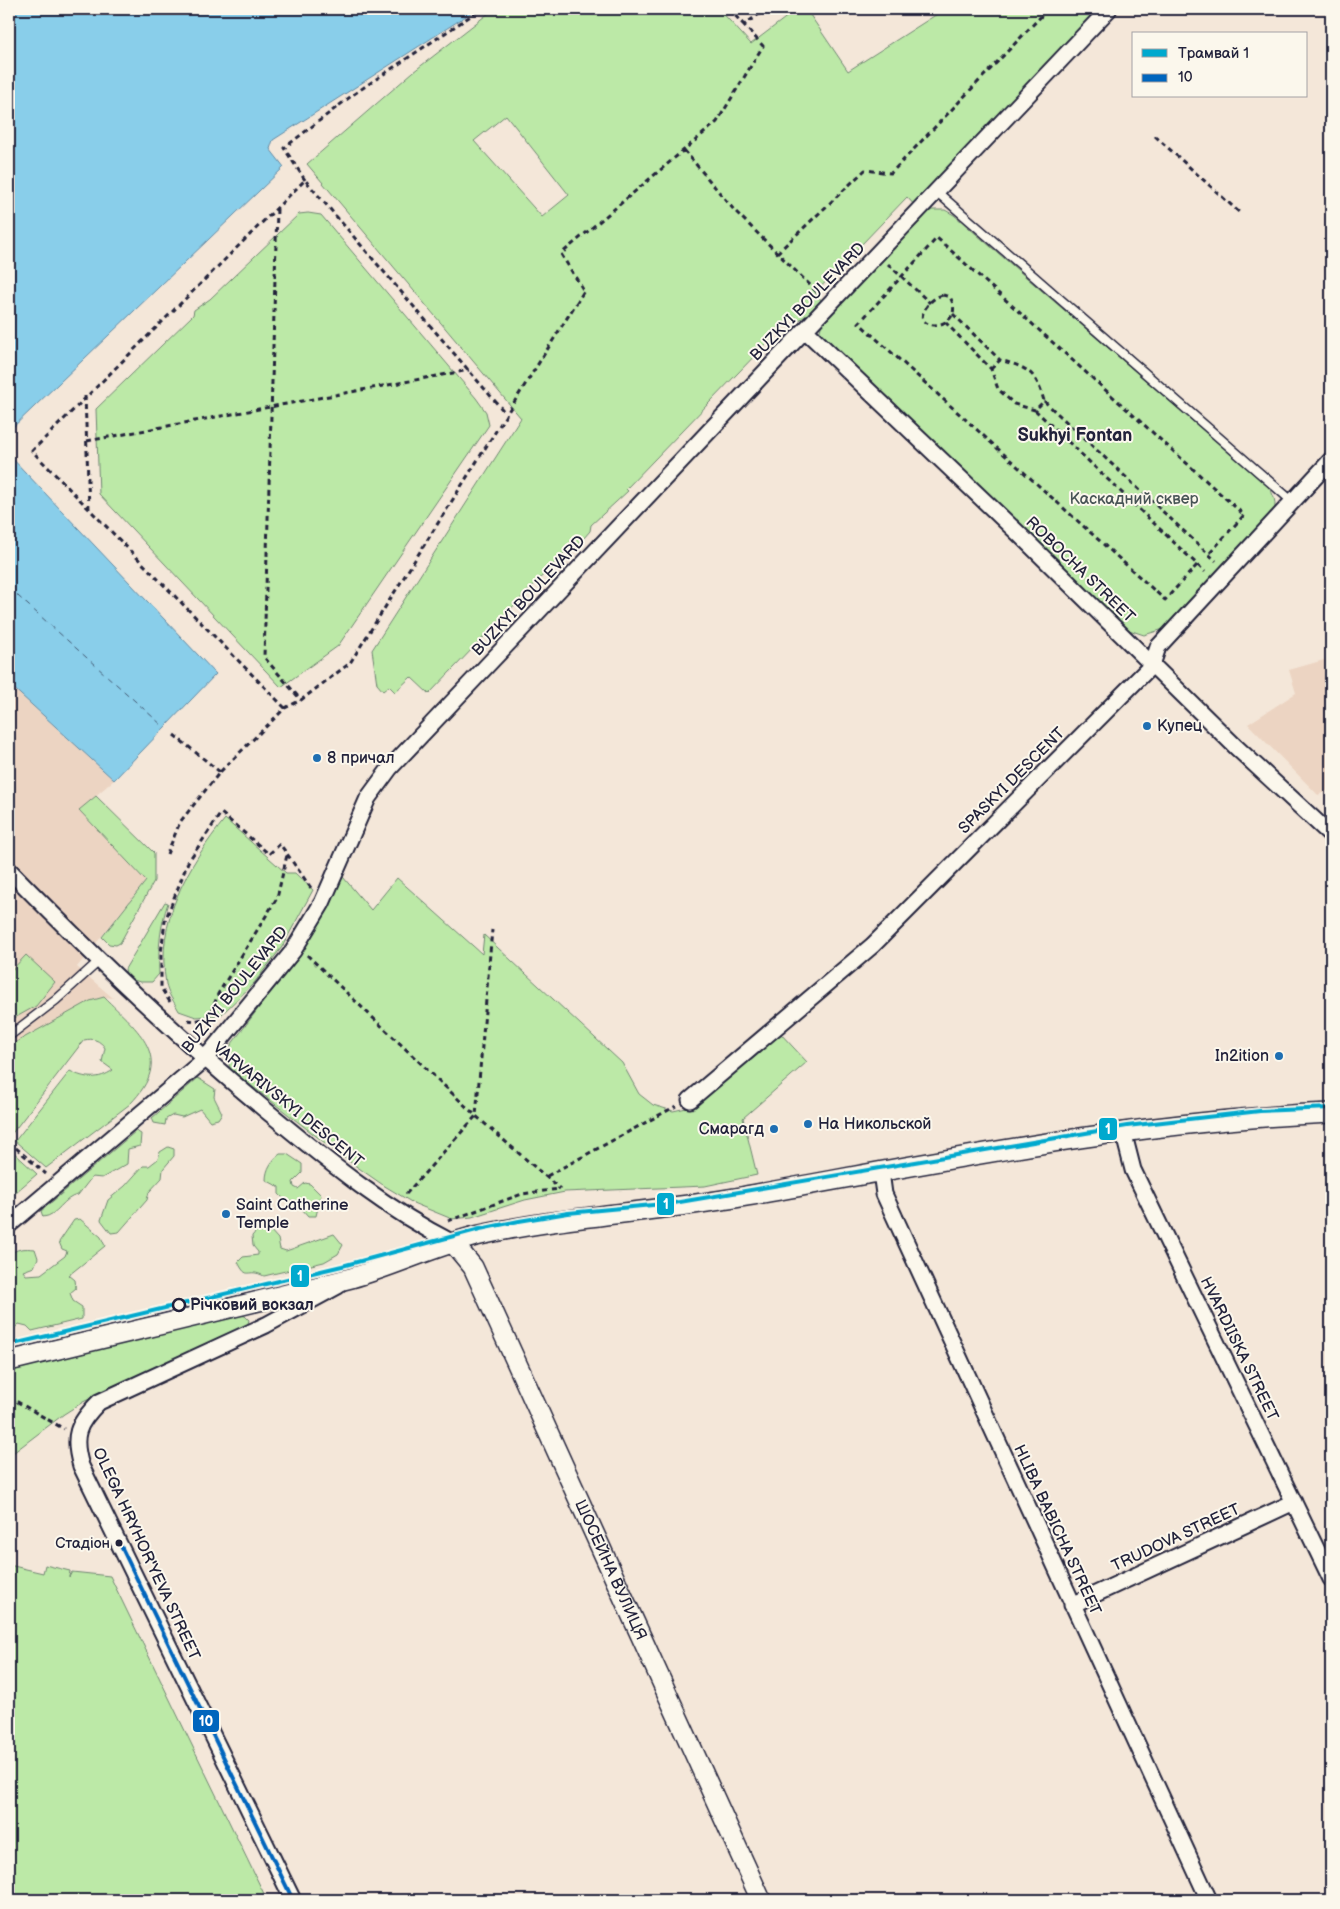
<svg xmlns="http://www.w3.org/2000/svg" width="1340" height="1909" font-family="'Balsamiq Sans',sans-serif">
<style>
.built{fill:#ecd4c2}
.green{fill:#bce9a7;stroke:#6f8671;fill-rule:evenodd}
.water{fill:#89ceea;stroke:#6089a4}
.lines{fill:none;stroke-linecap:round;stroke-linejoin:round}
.ferry{stroke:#415670;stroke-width:1;stroke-dasharray:6 5;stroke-linecap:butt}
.service-casing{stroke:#22223b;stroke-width:11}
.minor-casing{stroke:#22223b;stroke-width:19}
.tertiary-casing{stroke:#22223b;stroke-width:22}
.path{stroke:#22223b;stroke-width:3;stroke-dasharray:5 4;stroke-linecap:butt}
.service{stroke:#fbf7ec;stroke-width:8}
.minor{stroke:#fbf7ec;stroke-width:15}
.tertiary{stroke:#fbf7ec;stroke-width:19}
.bus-1-casing{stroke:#fbf7ec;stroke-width:8}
.bus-1{stroke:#0065bd;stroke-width:4}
.tram-1-casing{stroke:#fbf7ec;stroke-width:8}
.tram-1{stroke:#00a9ce;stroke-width:4}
.poi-dot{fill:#1f6fb2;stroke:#fbf7ec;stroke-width:2}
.stop-dot{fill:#fbf7ec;stroke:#22223b;stroke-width:2.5}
.bus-dot{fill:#22223b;stroke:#fbf7ec;stroke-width:2}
.labels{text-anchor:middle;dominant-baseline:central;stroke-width:4;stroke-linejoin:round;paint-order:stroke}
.bus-label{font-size:15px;fill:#22223b;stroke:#fbf7ec;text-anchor:end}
.street-label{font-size:16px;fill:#22223b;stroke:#fbf7ec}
.park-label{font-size:16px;fill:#485456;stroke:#fbf7ec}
.poi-label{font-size:16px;fill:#22223b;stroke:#fbf7ec;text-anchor:start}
.stop-label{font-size:16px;font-weight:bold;fill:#22223b;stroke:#fbf7ec;text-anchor:start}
.neighbourhood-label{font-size:18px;font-weight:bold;fill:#22223b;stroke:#fbf7ec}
.line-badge{stroke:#fbf7ec;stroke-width:2}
.badge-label{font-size:14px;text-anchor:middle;font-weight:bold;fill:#fff}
</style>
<rect width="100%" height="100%" fill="#f4e7d9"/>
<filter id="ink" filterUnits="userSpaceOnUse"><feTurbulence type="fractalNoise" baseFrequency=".02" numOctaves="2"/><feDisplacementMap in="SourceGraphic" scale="10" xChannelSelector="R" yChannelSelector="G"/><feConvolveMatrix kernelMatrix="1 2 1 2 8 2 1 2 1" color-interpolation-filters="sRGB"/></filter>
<g filter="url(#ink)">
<path class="built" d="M1331 658V789L1318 795 1248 724 1296 693 1289 670Z
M9 684 114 780 79 810 146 881 77 967 113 998 104 997 90 1001 9 1046Z"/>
<path class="green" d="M494 9H719L751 44 797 9H806L848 71 945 9H1104L916 207 907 197 815 293 821 300 818 307 811 313 799 320 793 316 626 489 628 491 591 525 590 531 577 546H571L429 694 411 677 395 692 389 686 383 691 377 684 372 650 521 418 307 164 413 72ZM506 115 569 195 542 217 474 141Z
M932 210H945L954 215 1267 485C1275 496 1277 503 1273 517L1167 628 1144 635 1129 630 827 344 819 334 824 316 925 214Z
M308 213 321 215 476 398 486 412 489 425 338 646 281 687 99 494 96 409 193 315 194 310 210 299 299 214Z
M96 796 154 853V881L120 943 116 945 109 944 102 937 146 881 79 810Z
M225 819 286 873H295L313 890 282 947 254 983 221 1015 196 1017 179 1011C175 1003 167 993 166 984 155 922 188 865 225 819Z
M343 877 371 910 397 878 482 954 484 935 622 1063 639 1094 653 1105 673 1111 691 1107 780 1033 807 1062 743 1118 757 1175 705 1186 565 1192 525 1200 472 1217 452 1219 413 1203 383 1185 343 1157 231 1070 227 1060 231 1045C272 990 312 937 343 877Z
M165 902 168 903C160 926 158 949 159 974L152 982H140L127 978 125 969Z
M26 955 55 982 36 1006 9 1021V973Z
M104 997C138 1031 176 1057 130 1104L46 1168 15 1141 70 1071C85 1079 99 1080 113 1070L102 1062 105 1048C100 1040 93 1038 84 1040L10 1136 9 1046 90 1001Z
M198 1078 215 1089 214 1097 222 1113 218 1119 210 1121 200 1109 182 1117 173 1115 166 1119 165 1125 154 1123 152 1118Z
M136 1131 141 1134 140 1146 128 1149 127 1164 102 1178 92 1177 78 1195C63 1197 58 1216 43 1217L41 1211Z
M168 1147 174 1149V1156L163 1169 162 1178 149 1192 147 1200 119 1232 111 1233 101 1220 108 1200 125 1186 143 1166H149L158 1159 160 1152Z
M9 1148 37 1174 9 1198Z
M280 1154H287L302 1164V1173L293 1182 294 1187 298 1189 305 1183 310 1184 321 1195 316 1216H308L295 1201 285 1200 279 1194V1187L266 1180C266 1169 272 1160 280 1154Z
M80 1219 101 1237 105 1246 69 1275 75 1280 76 1288 70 1293 73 1301 82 1307V1319L32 1331 27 1326 19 1324 9 1333V1256C15 1248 25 1248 35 1249L38 1258 34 1267 23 1271 26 1275 41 1274 65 1256 67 1251 62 1249 59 1242 74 1220Z
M258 1229H269L278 1239 280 1249 286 1251 334 1234 343 1245 338 1254 324 1262 264 1276C247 1267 248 1282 238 1262L243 1257 258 1255V1252L253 1246 252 1236Z
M240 1315 245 1316 249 1320 247 1327 83 1402 64 1414 9 1456V1369Z
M9 1565 43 1573 45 1565 70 1571 69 1577 72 1572 110 1576 267 1900H9Z"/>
<path class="water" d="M9 9H477L273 140 270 149 284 167 9 431Z
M9 455 216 674 114 780 9 684Z"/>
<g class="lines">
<path class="ferry" d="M9 588 164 727"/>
<g class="service-casing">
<path id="service" d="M937 192 1293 502
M9 1036 56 1000 98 962"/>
</g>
<g class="minor-casing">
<path id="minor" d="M805 330 1020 535 1236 747 1331 835
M9 870C94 957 180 1040 274 1117 332 1165 386 1209 453 1243
M690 1100 873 945 1152 665 1158 647 1331 460
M1123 1131 1133 1170 1331 1579
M881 1172 884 1194 1209 1900
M9 1225 204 1060 293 951 322 903 368 798 390 768 1109 9
M1072 1605 1294 1502
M293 1900 81 1466C72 1436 77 1424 99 1402L266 1325 338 1286"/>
</g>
<g class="tertiary-casing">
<g id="tertiary">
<path id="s1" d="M453 1243 473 1267 761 1900"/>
<path d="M9 1361C123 1333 238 1307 351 1278 395 1266 436 1245 480 1235 566 1216 654 1212 741 1197 937 1162 1132 1121 1331 1113"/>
</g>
</g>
<path class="path" d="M729 9 744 25
M1155 136 1240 213
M684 150 734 210 818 293
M305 180 284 148 354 94 481 9
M277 209 264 657 301 700
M777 253 865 170 891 173 1048 9
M888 264 930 303
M943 295 950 297C969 331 905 334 927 306 932 300 935 297 943 295Z
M953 314 1000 360
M945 322 991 369 998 389 1014 404 1035 410 1044 401C1036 372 1029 368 1000 360L991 369
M85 396 89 509
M1044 401 1216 561
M1035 410 1205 572
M87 441 469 370
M1197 565 1165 600 859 323 937 238 1244 515 1209 554
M285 708 32 451 305 180 507 415
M174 735 220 772
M167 854 180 822 220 772 285 708 301 700 350 663 584 291 561 254 717 122 763 46 744 25 766 9
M307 955 476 1116 560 1189
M170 1002 161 988V953L165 921 188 862 221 813 269 854 280 844 311 888
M188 1020 195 1021 210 1017 218 994 277 898 287 855
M9 1142 46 1174
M547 1176 676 1106
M406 1194 476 1116 492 930
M448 1221 522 1194 559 1189
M9 1397 64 1429"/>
<use href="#service" class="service"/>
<use href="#minor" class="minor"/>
<use href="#tertiary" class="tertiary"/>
<g class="bus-1-casing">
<path id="bus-1" d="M119 1542 293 1900"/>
</g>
<use href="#bus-1" class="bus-1"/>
<g class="tram-1-casing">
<path id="tram-1" d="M9 1345 342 1266 480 1229 519 1221 568 1213 674 1203 1127 1126 1260 1111 1331 1108"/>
</g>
<use href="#tram-1" class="tram-1"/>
</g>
</g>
<g class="poi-dot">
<circle cx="1147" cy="726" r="5"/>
<circle cx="317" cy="758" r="5"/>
<circle cx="1279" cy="1056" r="5"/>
<circle cx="808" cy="1124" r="5"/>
<circle cx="774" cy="1129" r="5"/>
<circle cx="226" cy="1214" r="5"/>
</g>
<circle class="stop-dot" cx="179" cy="1305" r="6"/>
<circle class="bus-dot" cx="119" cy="1543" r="4.5"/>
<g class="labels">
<g class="bus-label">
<text x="110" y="1543">Стадіон</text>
</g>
<g class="street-label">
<text transform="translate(808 302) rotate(-46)">BUZKYI BOULEVARD</text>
<text transform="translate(1080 570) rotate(44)">ROBOCHA STREET</text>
<text transform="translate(529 596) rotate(-47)">BUZKYI BOULEVARD</text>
<text transform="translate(1012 781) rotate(-45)">SPASKYI DESCENT</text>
<text transform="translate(235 990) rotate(-51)">BUZKYI BOULEVARD</text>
<text transform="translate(288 1105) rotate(39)">VARVARIVSKYI DESCENT</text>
<text transform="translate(1239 1349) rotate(64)">HVARDIISKA STREET</text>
<text transform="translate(1057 1530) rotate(65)">HLIBA BABICHA STREET</text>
<text transform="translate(1176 1538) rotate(-25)">TRUDOVA STREET</text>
<text transform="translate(146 1554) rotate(65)">OLEGA HRYHOR'YEVA STREET</text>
<text stroke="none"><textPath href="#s1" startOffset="364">ШОСЕЙНА ВУЛИЦЯ</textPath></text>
</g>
<g class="park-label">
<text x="1134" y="499">Каскадний сквер</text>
</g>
<g class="poi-label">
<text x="1157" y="726">Купец</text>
<text x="327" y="758">8 причал</text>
<text x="1269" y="1056" text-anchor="end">In2ition</text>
<text x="818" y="1124">На Никольской</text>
<text x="764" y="1129" text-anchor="end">Смарагд</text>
<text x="236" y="1205">Saint Catherine<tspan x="236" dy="18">Temple</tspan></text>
</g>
<g class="stop-label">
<text x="190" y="1305">Річковий вокзал</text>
</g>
<g class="neighbourhood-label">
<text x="1075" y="435">Sukhyi Fontan</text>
</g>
</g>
<g class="line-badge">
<rect x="1098" y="1117" width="20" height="24" rx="5" fill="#00a9ce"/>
<rect x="656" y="1192" width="19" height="24" rx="5" fill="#00a9ce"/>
<rect x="290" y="1264" width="20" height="24" rx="5" fill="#00a9ce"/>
<rect x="192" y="1709" width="28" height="24" rx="5" fill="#0065bd"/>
</g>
<g class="badge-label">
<text x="1108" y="1134">1</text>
<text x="666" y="1209">1</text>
<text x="300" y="1281">1</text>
<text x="206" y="1726">10</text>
</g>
<rect width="1340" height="1909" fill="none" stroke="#fbf7ec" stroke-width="30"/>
<rect x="15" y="15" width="1310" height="1879" fill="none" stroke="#22223b" stroke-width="2" filter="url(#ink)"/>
<rect x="1132" y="32" width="175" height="65" fill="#fbf7ec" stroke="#a4a2a5"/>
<rect x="1142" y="49" width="25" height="8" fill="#00a9ce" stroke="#a4a2a5"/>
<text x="1178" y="58" font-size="15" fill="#22223b">Трамвай 1</text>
<rect x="1142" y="74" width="25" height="8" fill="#0065bd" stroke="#a4a2a5"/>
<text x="1178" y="82" font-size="15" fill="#22223b">10</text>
</svg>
